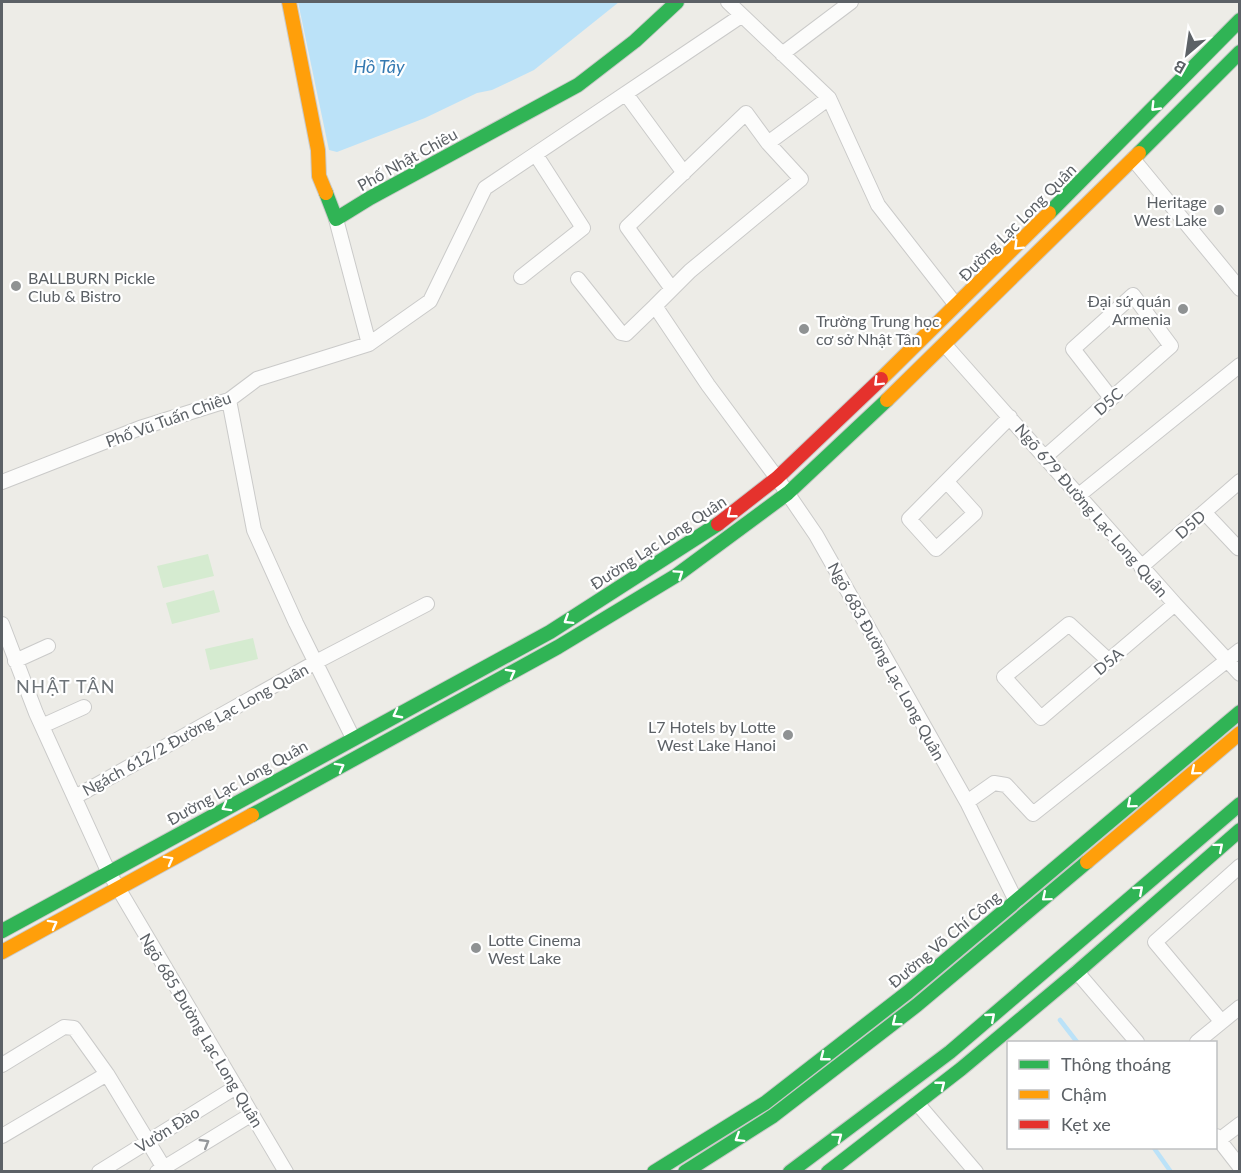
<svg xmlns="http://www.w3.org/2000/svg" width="1241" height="1173" font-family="Lato,sans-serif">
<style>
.green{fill:#d5ebd0}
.water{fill:#bbe2f8}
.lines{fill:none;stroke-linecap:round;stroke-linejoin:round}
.stream{stroke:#bbe2f8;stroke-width:4.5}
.street-casing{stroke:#cacac9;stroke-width:16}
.fast-casing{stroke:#c9c9c8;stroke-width:16}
.slow-casing{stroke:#c9c9c8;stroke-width:16}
.jam-casing{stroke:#c9c9c8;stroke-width:16}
.street{stroke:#fcfcfb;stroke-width:14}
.fast{stroke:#30b455;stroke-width:14}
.slow{stroke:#ff9f0a;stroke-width:14}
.jam{stroke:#e5322d;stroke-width:14}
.oneway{stroke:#fff}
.oneway2{stroke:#94979a}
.poi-dot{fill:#8f9293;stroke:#fff;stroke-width:2}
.labels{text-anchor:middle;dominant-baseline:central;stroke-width:4.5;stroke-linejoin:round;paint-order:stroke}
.street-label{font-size:16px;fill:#5c6166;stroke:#fff}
.poi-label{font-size:16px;fill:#5c6166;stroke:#fff;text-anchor:end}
.water-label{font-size:18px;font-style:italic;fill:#357ab2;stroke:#fff}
.neighbourhood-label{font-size:18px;letter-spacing:1.5px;fill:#6d7378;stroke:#fff}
</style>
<rect width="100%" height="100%" fill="#edece7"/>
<path class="green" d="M208 554 214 576 163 588 157 566Z
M214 590 220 612 172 624 166 603Z
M253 638 258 659 210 670 205 649Z"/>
<path class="water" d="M298 2H619L534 70 492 90 477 93 425 118 337 152 329 150Z"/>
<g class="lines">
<path class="stream" d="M1060 1020 1077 1042
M1154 1148 1171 1172"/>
<g class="street-casing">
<path id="street" d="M728 2 829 98 878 205 956 305
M782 54 851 2
M626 94 684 173
M768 143 801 179 690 271 655 306 708 385 777 478 816 535 967 802 1016 901
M1133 159 1240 289
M336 219 369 344
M521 277 583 228 536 155
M578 279 621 333 626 334 655 306
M672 289 627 227 746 113 768 143 829 98
M945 345 1175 604 1240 674
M229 400 254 530 296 623 353 738
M1045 457 1171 346 1133 295 1073 349 1111 398
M2 482 140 428 229 400 257 379 369 344 430 301 485 188 741 16
M947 482 975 513 936 549 909 519 1010 417
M1079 495 1240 365
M1204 512 1238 548 1240 547
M1141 567 1240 481
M2 624 36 713 108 871 286 1172
M1108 660 1069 624 1004 677 1041 718 1175 604
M15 661 48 646
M42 726 84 707
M75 797 316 662 427 604
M967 802 994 783 1006 785 1033 814 1240 650
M1077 972 1137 1042
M1221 1021 1155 942 1240 866
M1197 1042 1240 1007
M2 1065 64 1027 74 1028 107 1074 164 1168
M917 1103 976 1172
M2 1136 107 1074
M1216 1136 1240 1167
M1219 1140 1240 1124
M99 1172 236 1087
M157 1172 252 1114"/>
</g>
<g class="fast-casing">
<path id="fast" d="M1139 153 1240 52
M326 193 336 219 370 198 578 85 635 41 677 2
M1049 213 1240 20
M252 815 558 647 677 575 788 493 887 400
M2 931 550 632 718 524
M654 1172 765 1103 908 992 1240 712
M685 1172 773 1116 917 1005 1087 862
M790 1172 950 1052 1240 804
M828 1172 961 1069 1077 972 1240 830"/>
</g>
<g class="slow-casing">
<path id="slow" d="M289 2 318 150 319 176 326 193
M881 379 1049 213
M887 400 1139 153
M1087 862 1240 733
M2 952 252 815"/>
</g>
<g class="jam-casing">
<path id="jam" d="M718 524 777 478 881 379"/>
</g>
<use href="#street" class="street"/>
<use href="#fast" class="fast"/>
<use href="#slow" class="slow"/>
<use href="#jam" class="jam"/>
</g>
<defs><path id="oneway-chevron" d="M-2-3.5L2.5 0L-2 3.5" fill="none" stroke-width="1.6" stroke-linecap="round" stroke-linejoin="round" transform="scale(1.5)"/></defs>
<g class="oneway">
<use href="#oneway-chevron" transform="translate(1155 107) rotate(134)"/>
<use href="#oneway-chevron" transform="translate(1018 246) rotate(135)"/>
<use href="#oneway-chevron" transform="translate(878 382) rotate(135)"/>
<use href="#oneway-chevron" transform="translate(731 514) rotate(142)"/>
<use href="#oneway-chevron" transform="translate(679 574) rotate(-34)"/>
<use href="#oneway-chevron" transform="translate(568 620) rotate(148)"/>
<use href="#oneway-chevron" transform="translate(511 673) rotate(-29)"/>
<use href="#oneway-chevron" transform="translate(397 714) rotate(152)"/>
<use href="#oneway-chevron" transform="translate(340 767) rotate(-29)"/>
<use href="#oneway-chevron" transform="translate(1195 771) rotate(140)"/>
<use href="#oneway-chevron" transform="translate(1131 804) rotate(140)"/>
<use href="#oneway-chevron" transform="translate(226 807) rotate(151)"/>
<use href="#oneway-chevron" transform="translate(1219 847) rotate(-40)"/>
<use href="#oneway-chevron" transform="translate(169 860) rotate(-29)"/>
<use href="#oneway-chevron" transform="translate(1139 890) rotate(-41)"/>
<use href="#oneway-chevron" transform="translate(1046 897) rotate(140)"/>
<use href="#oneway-chevron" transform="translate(53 924) rotate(-29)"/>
<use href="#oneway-chevron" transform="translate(991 1017) rotate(-41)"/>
<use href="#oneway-chevron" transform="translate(896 1022) rotate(142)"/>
<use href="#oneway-chevron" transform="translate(824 1057) rotate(142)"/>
<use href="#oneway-chevron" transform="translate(941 1085) rotate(-38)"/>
<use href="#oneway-chevron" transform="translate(838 1137) rotate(-37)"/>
<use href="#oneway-chevron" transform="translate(739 1138) rotate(148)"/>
</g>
<use class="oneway2" href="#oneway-chevron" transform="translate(205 1143) rotate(-31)"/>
<g class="poi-dot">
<circle cx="1219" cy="210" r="6"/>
<circle cx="16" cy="286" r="6"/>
<circle cx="1183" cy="309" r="6"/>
<circle cx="804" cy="329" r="6"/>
<circle cx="788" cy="735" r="6"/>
<circle cx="476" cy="948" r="6"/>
</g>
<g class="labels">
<g class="street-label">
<text transform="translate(407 159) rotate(-29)">Phố Nhật Chiêu</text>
<text transform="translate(1017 222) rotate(-45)">Đường Lạc Long Quân</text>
<text transform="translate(1108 401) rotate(-41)">D5C</text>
<text transform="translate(168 419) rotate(-20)">Phố Vũ Tuấn Chiêu</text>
<text transform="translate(1092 510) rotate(49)">Ngõ 679 Đường Lạc Long Quân</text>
<text transform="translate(1190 524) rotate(-41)">D5D</text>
<text transform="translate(658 542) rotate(-33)">Đường Lạc Long Quân</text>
<text transform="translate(887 661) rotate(61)">Ngõ 683 Đường Lạc Long Quân</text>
<text transform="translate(1108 661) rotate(-40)">D5A</text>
<text transform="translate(195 729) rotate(-29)">Ngách 612/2 Đường Lạc Long Quân</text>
<text transform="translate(237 782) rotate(-29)">Đường Lạc Long Quân</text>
<text transform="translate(944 939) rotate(-40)">Đường Võ Chí Công</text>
<text transform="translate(202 1030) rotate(59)">Ngõ 685 Đường Lạc Long Quân</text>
<text transform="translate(167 1129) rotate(-32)">Vườn Đào</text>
</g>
<g class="poi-label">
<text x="1207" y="201">Heritage<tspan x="1207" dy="18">West Lake</tspan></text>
<text x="28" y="277" text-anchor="start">BALLBURN Pickle<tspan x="28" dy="18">Club &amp; Bistro</tspan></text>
<text x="1171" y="300">Đại sứ quán<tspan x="1171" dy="18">Armenia</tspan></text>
<text x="816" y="320" text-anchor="start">Trường Trung học<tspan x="816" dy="18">cơ sở Nhật Tân</tspan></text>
<text x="776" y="726">L7 Hotels by Lotte<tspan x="776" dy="18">West Lake Hanoi</tspan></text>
<text x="488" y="939" text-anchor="start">Lotte Cinema<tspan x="488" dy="18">West Lake</tspan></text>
</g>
<g class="water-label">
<text x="379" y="66">Hồ Tây</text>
</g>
<g class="neighbourhood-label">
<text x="66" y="686">NHẬT TÂN</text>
</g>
</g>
<rect width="1241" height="1173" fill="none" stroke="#5c6166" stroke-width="6"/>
<rect x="1007" y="1041" width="210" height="108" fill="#ffffff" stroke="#bec0c2" stroke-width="1.5"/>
<rect x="1019" y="1060" width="30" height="9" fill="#30b455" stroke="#bec0c2" stroke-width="1.5"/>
<text x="1061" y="1071" font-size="18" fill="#5c6166">Thông thoáng</text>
<rect x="1019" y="1090" width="30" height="9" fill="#ff9f0a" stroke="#bec0c2" stroke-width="1.5"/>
<text x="1061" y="1101" font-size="18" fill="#5c6166">Chậm</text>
<rect x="1019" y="1120" width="30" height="9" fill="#e5322d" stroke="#bec0c2" stroke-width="1.5"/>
<text x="1061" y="1131" font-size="18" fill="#5c6166">Kẹt xe</text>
<g transform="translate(1187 54) rotate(209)" stroke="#ffffff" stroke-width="4.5" paint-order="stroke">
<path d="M0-4.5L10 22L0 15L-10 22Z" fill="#5c6166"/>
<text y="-9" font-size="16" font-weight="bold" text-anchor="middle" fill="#5c6166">B</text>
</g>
</svg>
